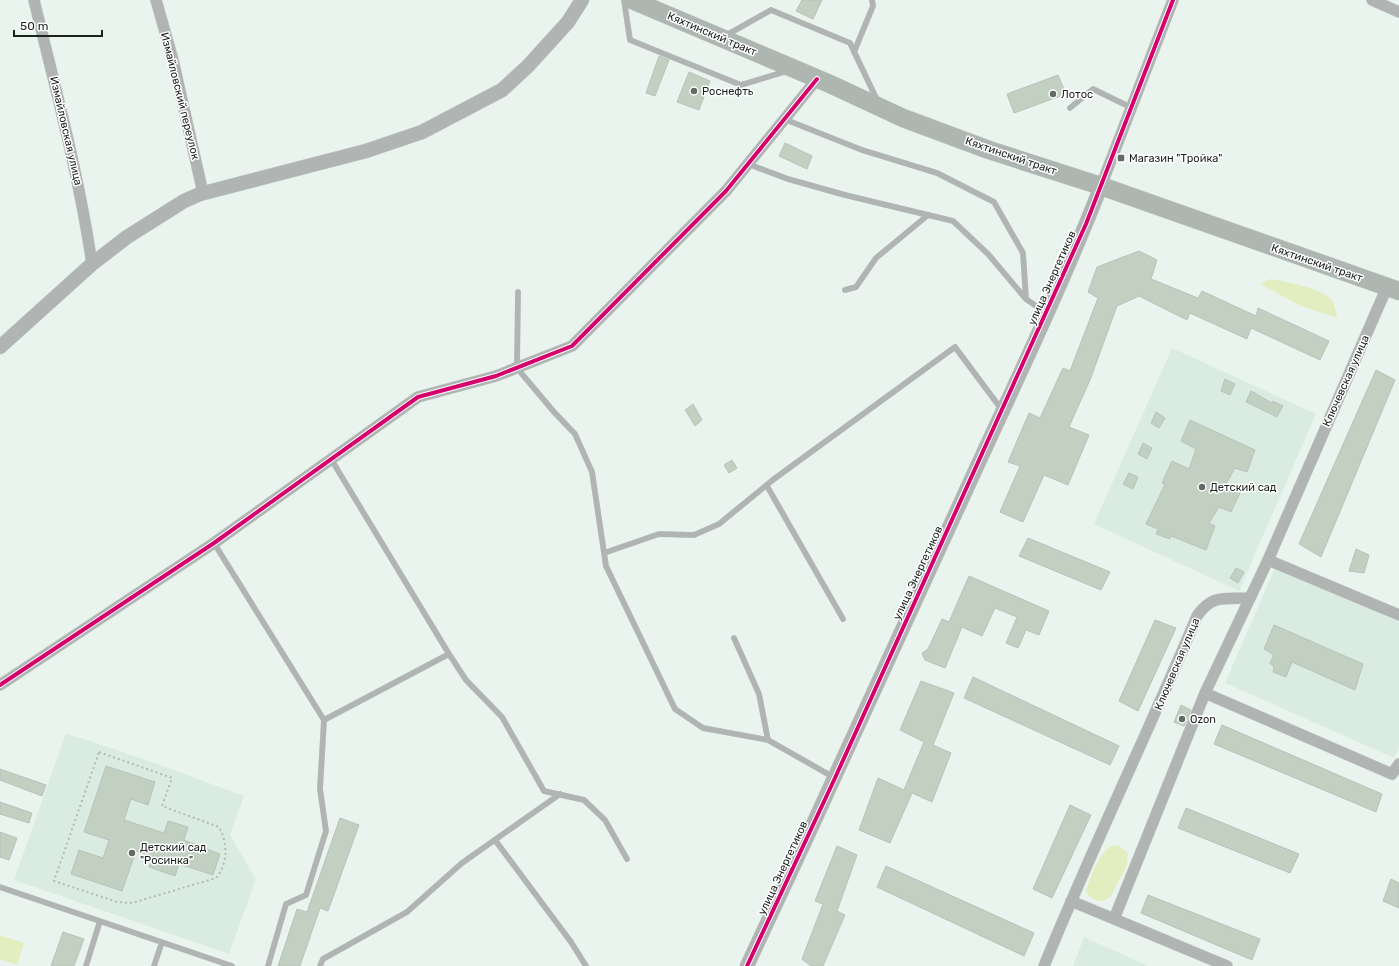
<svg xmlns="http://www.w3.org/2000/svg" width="1399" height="966" font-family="Rubik,sans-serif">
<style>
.built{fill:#daece2}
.green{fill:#e2eebf}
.building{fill:#c1d0c0;stroke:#bac1bc}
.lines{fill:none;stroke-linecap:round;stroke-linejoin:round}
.service-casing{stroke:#cad1cd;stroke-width:6}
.minor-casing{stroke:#cad1cd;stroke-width:12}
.tertiary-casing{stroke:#cad1cd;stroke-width:15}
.trunk-casing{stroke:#cad1cd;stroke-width:19}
.path{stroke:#b3b8b6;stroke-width:2;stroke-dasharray:2 3;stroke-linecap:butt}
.service{stroke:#b0b5b3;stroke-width:5.5}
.minor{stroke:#b0b5b3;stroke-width:11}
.tertiary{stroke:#b0b5b3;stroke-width:14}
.trunk{stroke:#aeb6b2;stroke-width:18}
.cycleway-casing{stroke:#fff;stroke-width:6}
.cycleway{stroke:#d6006c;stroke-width:4}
.poi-dot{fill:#636b66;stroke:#fff;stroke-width:1.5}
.labels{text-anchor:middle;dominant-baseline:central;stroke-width:3;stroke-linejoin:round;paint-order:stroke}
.street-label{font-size:11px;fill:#1b211d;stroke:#fff}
.poi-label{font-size:11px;fill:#1b211d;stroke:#fff;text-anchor:start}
</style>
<rect width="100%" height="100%" fill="#eaf4ef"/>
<path class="built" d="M1172 348 1316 414 1239 591 1094 524Z
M1275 568 1399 622V747L1394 758 1225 683Z
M66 733 155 763 244 796 230 835 256 879 229 954 14 880Z
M1084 937 1148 966H1073Z"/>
<path class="green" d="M1270 279C1284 281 1319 288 1330 298 1335 303 1336 312 1337 318L1301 306 1260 284Z
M1113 845 1119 846 1128 853 1127 865 1111 896C1102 905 1092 901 1086 891 1090 877 1100 851 1113 845Z
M0 935 24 943 17 965 0 959Z"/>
<path class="building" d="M802 0H822L813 19 796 11Z
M659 56 669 60 655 96 646 93Z
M689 72 710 81 699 110 677 102Z
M1058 75 1066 94 1014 113 1007 94Z
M785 143 812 156 807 169 779 156Z
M1139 251 1157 260 1151 279 1198 298 1202 291 1256 316 1258 308 1329 341 1320 360 1251 328 1247 339 1190 313 1187 320 1139 296 1117 306 1090 380 1069 427 1089 435 1068 485 1044 475 1023 522 1000 512 1020 466 1008 462 1029 413 1040 418 1063 368 1070 371 1098 298 1088 292 1097 267Z
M1376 370 1395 380 1321 557 1299 544Z
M1225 379 1235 384 1230 395 1221 391Z
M1251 391 1272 403 1273 401 1283 406 1277 417 1246 402Z
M693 404 702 420 695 426 685 410Z
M1156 412 1165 418 1159 428 1151 423Z
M1190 420 1255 450 1247 472 1235 468 1226 484 1241 491 1231 512 1219 507 1209 523 1215 526 1206 550 1171 536 1170 539 1156 534 1158 529 1146 524 1165 484 1162 483 1172 461 1189 469 1196 449 1181 441Z
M1143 443 1152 448 1147 459 1138 454Z
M732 460 737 468 729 473 724 465Z
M1129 473 1138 477 1133 489 1123 484Z
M1028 538 1110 572 1101 590 1019 556Z
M1356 549 1369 555 1364 573 1349 571Z
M1236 568 1244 572 1238 583 1230 578Z
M969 576 1049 611 1039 635 1026 630 1018 648 1006 643 1017 617 995 608 982 636 962 627 945 668 925 660 922 653 928 649 942 619 949 622Z
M1155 620 1176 628 1138 711 1119 701Z
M1274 625 1363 664 1355 690 1292 662 1286 677 1273 672 1274 667 1270 663 1274 655 1264 649Z
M973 677 1119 746 1110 765 964 698Z
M921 681 954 693 933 745 951 753 932 802 912 793 890 843 859 830 878 778 904 790 924 742 900 730Z
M1181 705 1191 710 1184 726 1174 722Z
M1222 725 1382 794 1376 812 1214 744Z
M106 766 155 782 148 805 131 799 124 820 164 833 168 821 188 827 184 840 220 854 213 875 179 864 175 876 149 867 153 857 136 851 122 891 71 874 79 850 103 858 109 840 84 832Z
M0 769 46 785 42 796 0 780Z
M0 802 32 813 29 823 0 814Z
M1070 805 1091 815 1052 898 1033 889Z
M1186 808 1299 854 1290 873 1178 828Z
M340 818 359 825 328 911 320 908 300 966H278L297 909 307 912Z
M0 832 17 838 9 860 0 857Z
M837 846 857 855 837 911 845 915 823 966H811L802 959 823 904 815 901Z
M886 866 1034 933 1024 956 877 887Z
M1391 879 1399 883V908L1383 901Z
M1148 895 1260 939 1252 960 1141 913Z
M63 932 84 939 74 966H51Z"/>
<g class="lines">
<g class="service-casing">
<path id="service" d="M624 0 630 40 741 85 787 71
M725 36 771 10 850 43 877 100
M854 52 873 6 872 0
M1070 108 1093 89 1130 107
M784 119 862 150 937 173 994 202 1023 253 1026 299 1046 313
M748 164 788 179 845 195 953 221 988 254 1026 299
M845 290 856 287 876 258 928 215
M518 292 517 368 554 412 575 434 592 472 606 566 675 709 703 728 768 740 835 778
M331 459 449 654 466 680 502 717 544 791 584 800 605 820 627 859
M767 486 843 619
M214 543 324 720
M604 553 659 534 694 535 719 524 774 479 955 347 1002 410
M734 638 759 694 768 740
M495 840 571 942 586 966
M0 887 232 966
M86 966 100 921
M154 966 162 942
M268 966 286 904 306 895 326 831 320 789 324 720 449 654
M320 966 323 959 407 912 462 863 560 794"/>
</g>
<g class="minor-casing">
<path id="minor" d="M34 0C55 87 79 175 92 264
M156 0 173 60 203 193
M1372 0 1399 12
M1101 186 1173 0
M1268 560 1399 615
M0 685 214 543 418 397 496 376 572 346 726 191 817 79
M1205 693 1392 774 1399 764
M1071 901 1227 966
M1114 919 1205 693 1268 560 1387 287
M1044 966C1092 848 1148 733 1197 616 1212 594 1224 599 1249 598"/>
</g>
<g class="tertiary-casing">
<path id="tertiary" d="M0 347 92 264 127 237 184 201 200 194 366 151 422 132 502 90 528 66 568 22 582 0
M747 966C820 810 892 653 963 497 1010 394 1060 291 1101 186"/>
</g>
<g class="trunk-casing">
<path id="trunk" d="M632 0 830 84 903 118 989 150 1101 186 1399 291"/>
</g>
<path class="path" d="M99 752 172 778 162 806 219 827C228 843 228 864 216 878L132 903 117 902 54 881Z"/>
<use href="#service" class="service"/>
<use href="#minor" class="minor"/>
<use href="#tertiary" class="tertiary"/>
<use href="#trunk" class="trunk"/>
<g class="cycleway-casing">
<path id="cycleway" d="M0 685 214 543 418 397 496 376 572 346 726 191 817 79
M747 966 835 778 1086 224 1173 0"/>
</g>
<use href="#cycleway" class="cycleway"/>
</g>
<g class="poi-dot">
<circle cx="694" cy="91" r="4"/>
<circle cx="1053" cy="94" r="4"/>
<rect x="1117" y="154" width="8" height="8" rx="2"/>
<circle cx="1202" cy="487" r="4"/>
<circle cx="1182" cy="719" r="4"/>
<circle cx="132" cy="853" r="4"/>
</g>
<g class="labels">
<g class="street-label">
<text transform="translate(712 34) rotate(23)">Кяхтинский тракт</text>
<text transform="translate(180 96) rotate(76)">Измайловский переулок</text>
<text transform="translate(66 131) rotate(77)">Измайловская улица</text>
<text transform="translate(1011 156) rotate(19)">Кяхтинский тракт</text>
<text transform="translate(1317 263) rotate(19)">Кяхтинский тракт</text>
<text transform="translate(1052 278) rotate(-66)">улица Энергетиков</text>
<text transform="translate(1346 381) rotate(-66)">Ключевская улица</text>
<text transform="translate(918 573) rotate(-65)">улица Энергетиков</text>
<text transform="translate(1177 664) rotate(-67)">Ключевская улица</text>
<text transform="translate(783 868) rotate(-65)">улица Энергетиков</text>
</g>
<g class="poi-label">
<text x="702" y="91">Роснефть</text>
<text x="1061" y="94">Лотос</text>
<text x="1129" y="158">Магазин "Тройка"</text>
<text x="1210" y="487">Детский сад</text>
<text x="1190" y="719">Ozon</text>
<text x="140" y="847">Детский сад<tspan x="140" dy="13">"Росинка"</tspan></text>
</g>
</g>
<path d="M14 30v6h88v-6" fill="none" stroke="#1b211d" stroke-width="2"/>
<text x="20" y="30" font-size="12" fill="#1b211d" stroke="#ffffff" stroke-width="3" paint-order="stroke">50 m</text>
</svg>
